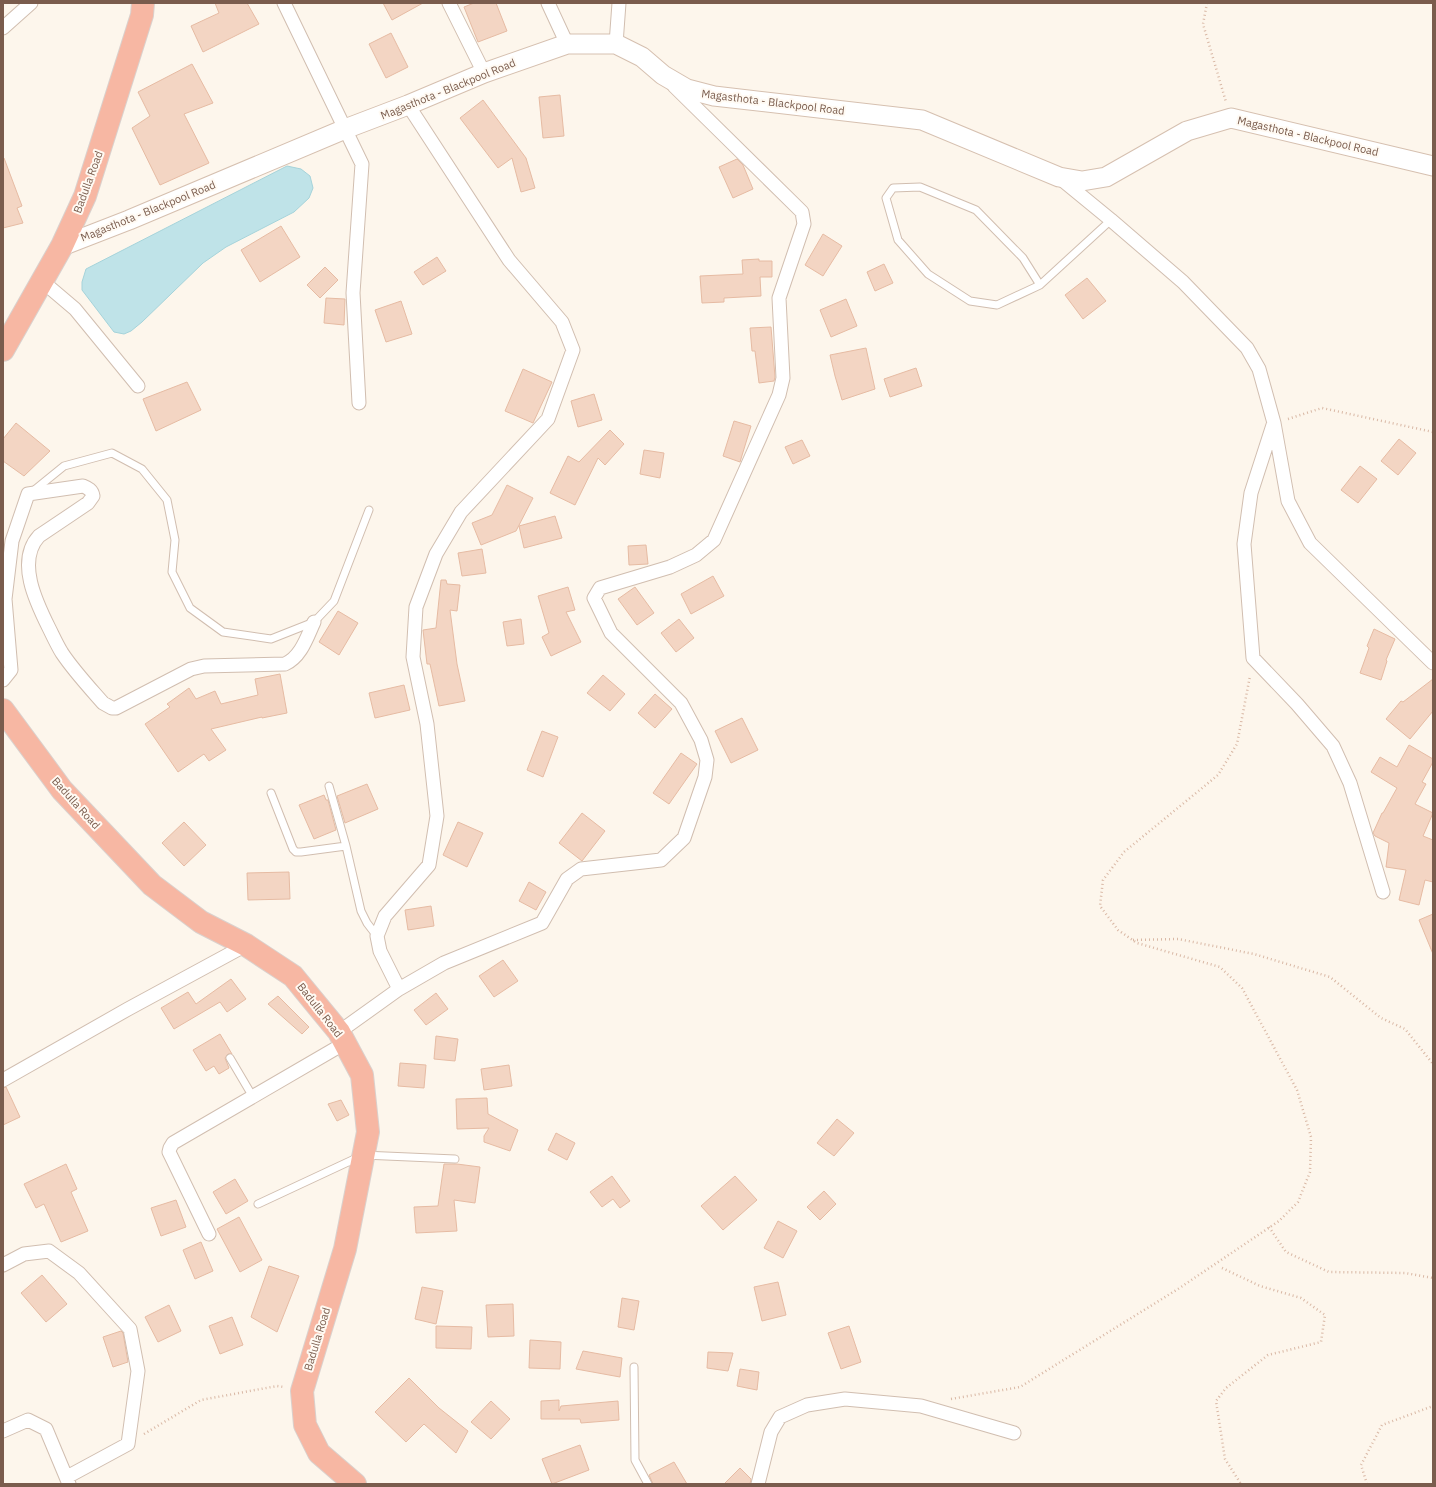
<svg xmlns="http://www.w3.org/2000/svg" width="1436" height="1487" font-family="'IBM Plex Sans',sans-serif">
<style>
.water{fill:#bfe3e8;stroke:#a5d3da}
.building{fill:#f3d5c3;stroke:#e6bba3}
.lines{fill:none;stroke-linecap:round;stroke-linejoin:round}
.lane-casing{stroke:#d1beb0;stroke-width:9}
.street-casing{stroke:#d1beb0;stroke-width:15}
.secondary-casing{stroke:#d6c0b0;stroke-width:21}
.highway-casing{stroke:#dad1cd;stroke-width:24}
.path{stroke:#d9b8a5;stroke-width:2.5;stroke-dasharray:1 3;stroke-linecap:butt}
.lane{stroke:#fff;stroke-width:7}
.street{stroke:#fff;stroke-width:13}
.secondary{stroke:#fff;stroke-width:19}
.highway{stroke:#f7b7a3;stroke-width:22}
.labels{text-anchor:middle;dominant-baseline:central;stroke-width:4;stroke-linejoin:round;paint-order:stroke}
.street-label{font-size:11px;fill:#7a5c4d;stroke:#fffaf3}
</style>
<rect width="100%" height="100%" fill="#fdf6ec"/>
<path class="water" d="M287 166 301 169 310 176 313 188 309 198 294 212 226 247 203 263 142 322 131 331 124 334 114 332 82 290V282L86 269Z"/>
<path class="building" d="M215 3H247L259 24 203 52 191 26 219 13Z
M383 3H423L392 20Z
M474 3H496L507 31 478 42 464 7Z
M391 33 408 67 386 78 369 44Z
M192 64 213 103 184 114 209 163 160 185 132 128 150 116 138 92Z
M560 95 564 136 543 138 539 97Z
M483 100 526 158 535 188 521 192 512 158 498 168 460 118Z
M3 158H4L22 206 17 208 23 223 3 228Z
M737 159 743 165 753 189 733 198 719 167Z
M281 226 300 257 260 282 241 250Z
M823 234 842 246 823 276 805 265Z
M437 257 446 271 423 285 414 272Z
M759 259V261H772V277H760L761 296 724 298V302L702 303 700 276 743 274 742 260Z
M884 264 893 283 875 291 867 272Z
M325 267 338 280 320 298 307 285Z
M1087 278 1106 301 1083 319 1065 295Z
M326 298 345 299 344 325 324 323Z
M846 299 857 326 831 337 820 310Z
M401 301 412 334 386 342 375 310Z
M771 327 775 377 774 381 759 383 755 351H752L750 328Z
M866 348 875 389 842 400 835 376 830 355Z
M916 368 922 386 890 397 884 379Z
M523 369 552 382 533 423 505 411Z
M187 382 201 410 156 431 143 399Z
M594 394 602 420 578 427 571 401Z
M734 421 751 426 740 462 723 456Z
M16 423 50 451 24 476 3 461V439Z
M610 430 624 444 605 465 598 458 575 505 550 493 568 456 579 462Z
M1399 439 1416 453 1398 475 1381 461Z
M802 440 810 456 793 464 785 447Z
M644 450 664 453 660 478 640 474Z
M1360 466 1377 479 1358 503 1341 490Z
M507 485 533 498 516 531 481 545 472 523 492 515Z
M555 516 562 538 524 548 519 526Z
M646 545 648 564 629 565 628 546Z
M482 549 486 573 462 576 458 553Z
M713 576 724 596 691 614 681 594Z
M441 580H446L447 584 460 585 457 611 450 610 457 664 465 701 439 706 430 664H427L423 630 436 628Z
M568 587 575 610 566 612 581 642 551 656 542 637 549 633 538 596Z
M635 587 654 613 637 625 618 599Z
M338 611 358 623 339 655 319 642Z
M521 619 524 644 507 646 503 622Z
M679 619 694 638 676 652 661 633Z
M1374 629 1395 639 1386 660 1387 661 1381 680 1360 673 1369 648 1367 646Z
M280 674 287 713 262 718V717L211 729 226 750 209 761 204 754 178 772 145 724 170 707 167 704 189 688 196 699 215 691 221 704 258 695 255 679Z
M603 675 625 694 610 711 587 693Z
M1433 679V711L1410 739 1386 719 1401 701 1403 702Z
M404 685 410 710 375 718 369 693Z
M655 694 672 709 655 728 638 713Z
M742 718 758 750 731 763 715 731Z
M542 731 558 737 543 777 527 770Z
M1409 745 1433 759V762L1422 782 1426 784 1415 804 1433 813 1423 836 1433 840V882L1425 880 1419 905 1399 900 1406 870 1386 867 1389 843 1375 836 1373 833 1382 813H1383L1397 788 1371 772 1380 757 1397 767Z
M681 753 697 764 669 804 653 793Z
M367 784 378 809 345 823 337 796Z
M324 795 326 800H328L336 830 314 839 299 805Z
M582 813 605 831 582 861 559 843Z
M184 822 206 845 184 866 162 843Z
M458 822 483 833 467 867 443 855Z
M289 872 290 899 248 900 247 873Z
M529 882 546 892 536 910 519 901Z
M431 906 434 926 408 930 405 910Z
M1433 914V954L1419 920Z
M503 960 518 981 494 997 479 976Z
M231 979 246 999 227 1012 220 1002 174 1029 161 1008 188 992 196 1004Z
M436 993 448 1009 426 1025 414 1010Z
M278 996 309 1027 302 1034 268 1004Z
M220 1034 232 1054H228L225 1058 229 1068 219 1074 214 1066 206 1071 193 1050Z
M436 1036 458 1039 455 1061 434 1059Z
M400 1063 426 1065 424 1088 398 1086Z
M509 1065 512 1086 484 1090 481 1069Z
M6 1087 20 1117 3 1125V1088Z
M487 1098 488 1114 518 1130 510 1151 484 1142V1136L489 1128 457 1129 456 1099Z
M341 1100 349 1115 337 1121 328 1104Z
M837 1119 854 1133 834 1156 817 1143Z
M556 1133 575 1143 567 1160 548 1150Z
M66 1164 77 1189 71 1192 88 1231 61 1242 44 1204 36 1208 24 1184Z
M444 1164H457L480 1167 475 1203 454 1200 457 1231 416 1233 414 1207 438 1206Z
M612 1176 630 1201 620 1208 613 1199 602 1207 590 1192Z
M735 1176 757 1200 723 1230 701 1206Z
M235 1179 248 1201 226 1214 213 1192Z
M824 1191 836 1204 820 1220 807 1207Z
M176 1200 186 1227 161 1236 151 1208Z
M239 1217 262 1260 240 1272 217 1229Z
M778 1221 797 1231 783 1258 764 1248Z
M201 1242 213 1271 195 1279 183 1250Z
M269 1266 299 1276 277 1332 251 1317Z
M42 1275 67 1304 46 1322 21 1293Z
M778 1282 786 1315 762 1321 754 1287Z
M422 1287 443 1291 436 1324 415 1319Z
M622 1298 639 1301 634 1330 618 1327Z
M513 1304 514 1336 488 1337 486 1305Z
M169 1305 181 1331 158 1342 145 1317Z
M232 1317 243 1345 220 1354 209 1326Z
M436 1326 472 1327 471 1349 436 1348Z
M849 1326 861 1362 841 1369 828 1333Z
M121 1331 123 1333 128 1362 113 1367 103 1337Z
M530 1340 561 1342 560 1369 529 1368Z
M583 1351 622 1358 620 1377 576 1369Z
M708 1352 733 1353 728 1371 707 1368Z
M740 1369 759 1372 757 1390 737 1386Z
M409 1378 439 1408 468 1431 456 1453 424 1424 406 1442 375 1412Z
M559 1400V1411L561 1406 618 1401 619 1420 581 1423 580 1419H541V1401Z
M491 1401 510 1419 491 1439 471 1422Z
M580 1445 589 1470 552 1484 542 1459Z
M674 1462 687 1484H653L649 1475Z
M740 1468 751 1479 750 1484H724Z"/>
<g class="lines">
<g class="lane-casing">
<path id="lane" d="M1040 285 1023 258 976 210 920 187 893 188 886 198 898 240 928 274 970 301 997 305 1040 285 1111 220
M32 492 64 466 112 453 142 469 167 500 175 540 172 572 190 608 223 632 271 639 314 622 334 601 369 510
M329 786 346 846 361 911 367 923 377 936
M271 793 293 849 296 852H301L346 846
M230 1058 253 1097
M258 1204 363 1155 455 1159
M634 1367 635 1460 648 1484"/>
</g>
<g class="street-casing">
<path id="street" d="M284 3 362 164 353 293 359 403
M449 3 484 73
M548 3 567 44
M3 28 31 3
M616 44 619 3
M1061 179 1111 220 1183 282 1247 348 1259 369 1274 423 1288 501 1310 543 1433 663
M42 281 75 309 138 386
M1273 425 1251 493 1244 544 1253 658 1297 704 1333 746 1350 783 1383 892
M3 680 11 670 5 599 12 541 28 494 83 486C88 488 92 490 93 496L88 503 39 536C16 561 36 602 49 628 53 636 57 645 62 653 74 671 89 687 103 703L112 708H116L191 669 204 666 285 664C301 657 307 637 314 622
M399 989 380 951 377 936 385 916 429 865 437 816 427 724 413 657 416 607 436 554 461 512 548 419 573 350 562 322 509 260 408 105
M339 1032 399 989 444 963 542 923 567 879 581 869 661 860 684 838 705 777 707 760 701 740 681 703 611 633 594 598 600 588 670 567 696 555 714 540 779 395 783 378 779 298 804 224 802 212 674 86
M3 1080 128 1009 246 945
M209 1234 169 1152 170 1148 173 1143 345 1043
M3 1265 24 1254 49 1251 79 1273 130 1329 138 1371 128 1444 67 1477
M3 1431 28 1420 46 1429 69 1484
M758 1484 771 1432 780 1417 807 1405 845 1399 921 1406 1014 1433"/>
</g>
<g class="secondary-casing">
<path id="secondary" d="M62 246 129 220 345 129 408 105 484 73 567 44H616L642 57 663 75 687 89 714 96 922 120 1059 177 1082 181 1106 177 1187 131 1231 118 1433 166"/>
</g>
<g class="highway-casing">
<path id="highway" d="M3 350 62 246 85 196 142 15 143 3
M3 710 62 790 152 885 201 922 246 945 293 976 339 1032 362 1075 368 1132 345 1249 302 1391 305 1425 319 1453 355 1484"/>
</g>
<path class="path" d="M1207 3 1203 24 1226 102
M1288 419 1322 408 1433 432
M1133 940 1178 939 1254 954 1330 977 1381 1018 1405 1029 1433 1064
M1269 1227 1286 1252 1329 1272 1405 1273 1433 1278
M1222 1268 1260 1286 1301 1298 1325 1315 1321 1342 1268 1355 1226 1388 1216 1401 1225 1459 1241 1484
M951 1399 1020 1387 1178 1289 1279 1221 1298 1202 1310 1172 1311 1137 1297 1090 1242 988 1220 967 1137 943 1118 930 1100 906 1103 880 1124 852 1218 775 1237 744 1250 676
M144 1434 201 1400 277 1386 284 1387
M1367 1484 1361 1465 1382 1425 1433 1406"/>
<use href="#lane" class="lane"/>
<use href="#street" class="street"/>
<use href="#secondary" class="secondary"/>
<use href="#highway" class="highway"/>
</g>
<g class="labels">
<g class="street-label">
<text transform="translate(448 89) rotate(-22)">Magasthota - Blackpool Road</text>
<text transform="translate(773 102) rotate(7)">Magasthota - Blackpool Road</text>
<text transform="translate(1308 136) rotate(13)">Magasthota - Blackpool Road</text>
<text transform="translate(88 182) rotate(-70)">Badulla Road</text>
<text transform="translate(148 211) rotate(-22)">Magasthota - Blackpool Road</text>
<text transform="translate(76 803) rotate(48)">Badulla Road</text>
<text transform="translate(320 1010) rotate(52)">Badulla Road</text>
<text transform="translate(317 1339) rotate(-73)">Badulla Road</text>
</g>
</g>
<rect width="1436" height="1487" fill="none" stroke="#7a5c4d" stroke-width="8"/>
</svg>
